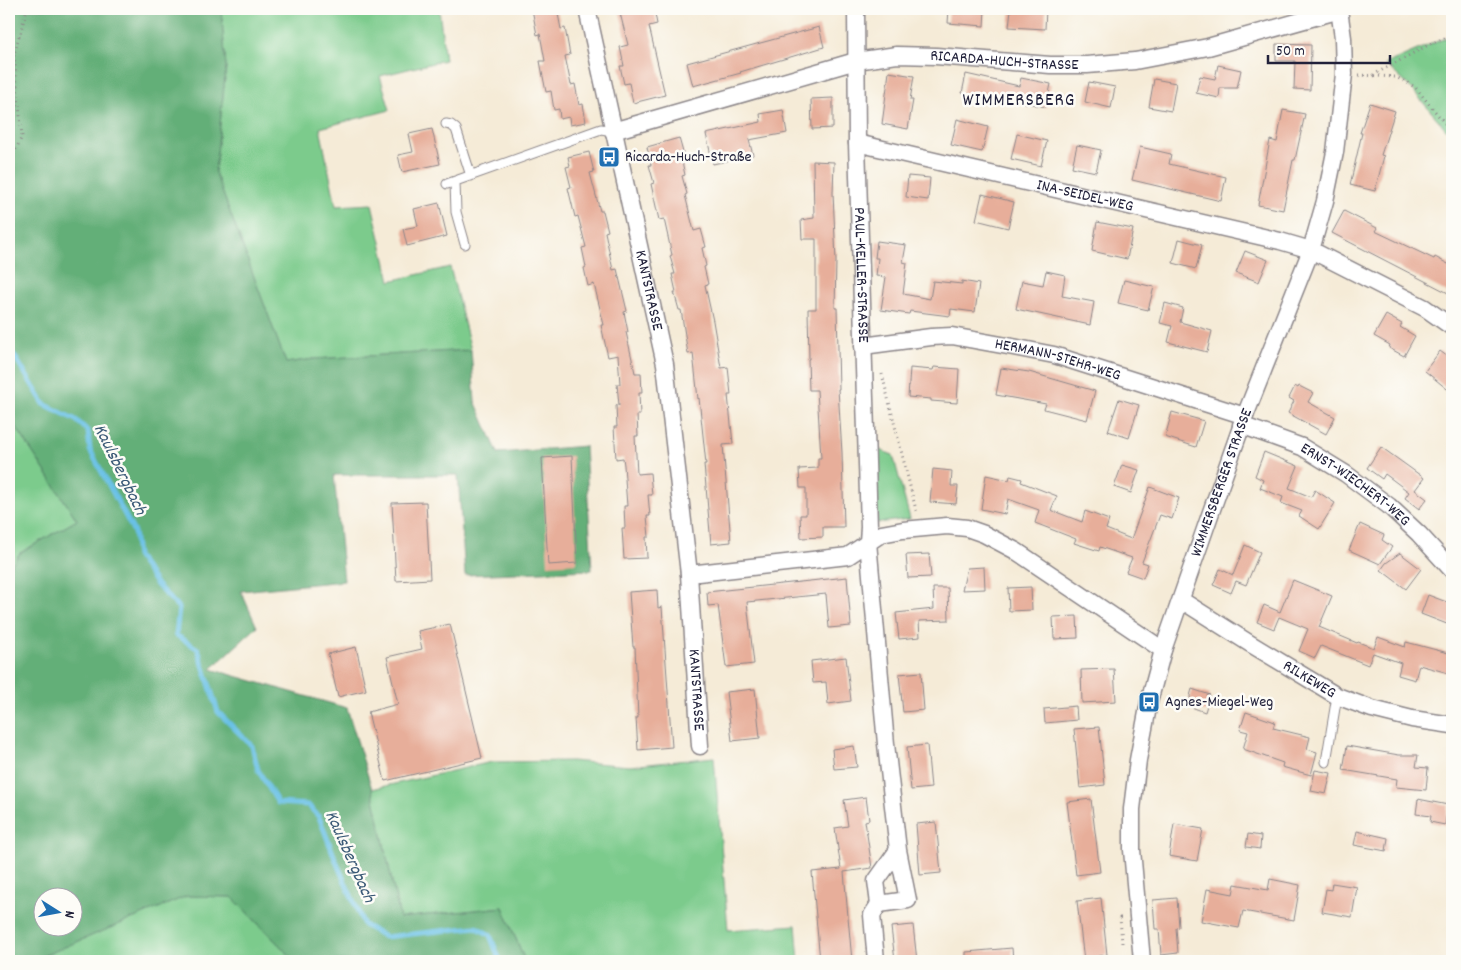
<svg xmlns="http://www.w3.org/2000/svg" width="1461" height="970" font-family="Dekko,sans-serif">
<style>
.green{fill:#7bcb8c;stroke:#4e7664}
.forest{fill:#64af78;stroke:#43685a;fill-rule:evenodd}
.lines{fill:none;stroke-linecap:round;stroke-linejoin:round}
.stream{stroke:#69c1e6;stroke-width:5}
.building{fill:#e7ae9a}
.lane-casing{stroke:#8c8689;stroke-width:11}
.street-casing{stroke:#8c8689;stroke-width:19}
.path{stroke:#8c8689;stroke-width:3;stroke-dasharray:1 4;stroke-linecap:butt}
.lane{stroke:#fff;stroke-width:9}
.street{stroke:#fff;stroke-width:16}
.labels{text-anchor:middle;dominant-baseline:central;stroke-width:5;stroke-linejoin:round;paint-order:stroke}
.street-label{font-size:16px;fill:#22223b;stroke:#fdfcf7}
.poi-label{font-size:16px;fill:#22223b;stroke:#fdfcf7;text-anchor:start}
.water-label{font-size:18px;font-style:italic;fill:#3b5a77;stroke:#fdfcf7}
.quarter-label{font-size:19px;letter-spacing:1px;fill:#22223b;stroke:#fdfcf7}
</style>
<rect width="100%" height="100%" fill="#fdfcf7"/>
<filter id="ink" filterUnits="userSpaceOnUse"><feTurbulence type="fractalNoise" baseFrequency=".02" numOctaves="2"/><feDisplacementMap in="SourceGraphic" scale="10" xChannelSelector="R" yChannelSelector="G"/><feConvolveMatrix kernelMatrix="1 2 1 2 8 2 1 2 1" color-interpolation-filters="sRGB"/></filter>
<filter id="wash" filterUnits="userSpaceOnUse"><feTurbulence type="fractalNoise" baseFrequency=".0096" numOctaves="4" result="noise"/><feDisplacementMap in="SourceGraphic" scale="20" xChannelSelector="R" yChannelSelector="G"/><feGaussianBlur stdDeviation="1.12" result="paint"/><feColorMatrix in="noise" values="0 0 0 0 0 0 0 0 0 0 0 0 0 0 0 0 0 1.4 0 .05"/><feComposite in="paint" operator="in"/></filter>
<g filter="url(#wash)">
<rect width="100%" height="100%" fill="#f5ebd7"/>
<path class="green" d="M221 9H439L445 60 380 76 390 110 320 128 336 206 372 204 390 281 450 267 471 350 314 359 286 363 215 172 226 67Z
M1452 35V136L1409 86 1385 64Z
M9 416 77 520 20 553 9 568Z
M877 449 893 455 910 519 877 523Z
M714 757 728 930 796 925 799 961H525L503 907 400 918 372 789 492 762 571 761 630 766Z
M187 896 232 897 295 961H31Z"/>
<path class="forest" d="M9 9H221L226 67 215 172 286 363 314 359 471 350 475 401 498 453 585 446 592 570 465 575 458 475H334L344 581 241 591 257 627 211 669 347 708 372 789 400 918 503 907 525 961H295L232 897 187 896 31 961H9V568L20 553 77 520 9 416ZM42 898H72V928H42Z"/>
<g class="lines">
<path class="stream" d="M9 347 44 404 76 420 88 431 90 450 134 532 137 556 157 585 179 608 176 635 198 649 218 712 252 746 258 770 278 803 308 805 319 817 338 866 364 925 385 937 476 927 490 935 500 961"/>
</g>
<g id="blocks">
<path class="building" d="M532 9H557L561 29 565 28 570 55 565 56 571 85 575 84 579 105 583 104 586 122 570 125 569 117 560 119 559 109 554 110 551 91 546 92 540 61H545L540 34 537 35Z
M621 9H654L657 24 649 26 665 95 633 103 629 83 624 84 620 66H624L620 47 628 45 620 13 622 12Z
M949 9H985L984 26 948 23Z
M1011 9H1046L1045 29 1009 27Z
M819 27 824 47 740 72 741 73 693 86 687 63Z
M1276 44 1311 45 1310 90 1294 89 1295 61H1276Z
M1218 65 1241 70 1237 88H1220L1219 98 1196 93 1200 76 1215 79Z
M889 72 914 76 910 100H913L908 129 882 124Z
M966 74 1019 86 1021 78 1051 84 1046 107 997 97 996 101 962 93Z
M1154 79 1176 83 1171 111 1149 107Z
M1089 82 1115 87 1111 108 1085 102Z
M833 98V128L812 129 811 99Z
M1370 103 1395 111 1381 155 1384 156 1375 191 1350 185 1362 133H1360Z
M783 110 787 133 749 140 753 155 713 164 706 134 761 122 760 114Z
M1283 110 1305 114 1295 160H1293L1283 210 1258 205 1270 140 1277 142Z
M957 119 988 127 982 152 951 145Z
M432 129 440 164 402 172 398 155 413 152 409 134Z
M1017 134 1047 141 1041 166 1011 159Z
M679 138 684 156 681 157 685 175 682 176 687 194 685 195 694 231 701 229 706 247 702 248 706 266 704 267 708 284 705 285 713 321 721 368 728 367 731 395H728L733 444 723 445 731 542 711 544 704 464H706L699 398 698 399 693 353 688 354 681 310H679L674 292H676L672 274H675L670 256 672 255 664 219 659 220 651 184 654 183 649 165H651L647 147Z
M1077 145 1101 150 1096 172 1072 167Z
M1140 147 1171 154 1169 164 1226 177 1221 201 1132 180Z
M589 152 594 172 590 173 600 211H603L608 231 605 232 613 270 617 269 627 311 624 312 628 332H626L635 373H641L642 393H639L640 415H637L638 436H635L637 474 650 473 652 495H648L650 516H647L649 537H646L647 558 624 559 622 528H625L624 506H627L624 465 623 458 616 459 614 427H617L616 405H619L617 384H620L618 355 608 357 601 325H604L594 284 588 286 584 268 586 267 582 248 586 247 578 216 575 217 568 188 571 187 566 167 570 166 568 157Z
M813 161 834 162 833 193 836 261 835 308H837L839 389H838L842 453 844 527H823V537L801 538 800 515H806V488H800L799 469 818 468V458H821L817 390H809L808 359H809L808 309H816V239H802L801 220 814 218Z
M908 176 930 178 928 200 906 197Z
M982 194 1014 202 1008 228 976 220Z
M439 203 447 236 407 246 403 229 418 226 414 209Z
M1344 211 1377 228 1375 231 1434 259 1435 257 1452 266V295L1332 233Z
M1097 222 1133 229 1127 259 1092 251Z
M1179 239 1202 245 1196 269 1173 263Z
M877 241 906 245 903 262 907 263 903 294 930 299 933 281 962 284V281L979 284 975 312 951 309 950 316 910 311 909 314 881 310 886 277 876 276 878 258H875Z
M1245 251 1268 260 1259 282 1236 273Z
M1046 271 1065 275 1062 296 1094 302 1090 325 1016 309 1022 281 1043 285Z
M1124 280 1154 287 1148 310 1118 303Z
M1165 303 1183 308 1180 322 1212 331 1207 352 1168 342 1172 326 1160 323Z
M1386 315 1402 324 1400 327 1415 336 1404 356 1389 348 1390 345 1374 336Z
M1440 351 1452 360V393L1425 371Z
M934 367 959 369 957 403 931 401V399L908 397 910 368 933 370Z
M1001 368 1029 372 1095 391 1087 420 1044 409 1046 404 996 395Z
M1295 386 1298 388 1299 386 1313 393 1308 402 1335 417 1326 434 1288 413 1294 401 1289 398Z
M1119 399 1139 405 1129 438 1108 431Z
M1172 412 1204 421 1196 447 1165 437Z
M1381 447 1424 478 1415 490 1427 499 1419 509 1405 498 1409 492 1385 474 1382 479 1367 468Z
M1264 452 1298 466 1289 488 1311 497 1315 490 1335 503 1319 529 1299 516 1302 511 1281 503 1283 497 1260 488 1263 480 1255 476Z
M572 456 577 563 548 565 542 458Z
M1122 465 1139 470 1131 493 1114 487Z
M933 469 952 471 951 486H958L956 504 930 502Z
M986 475 1009 480 1010 476 1022 479 1021 482 1057 496 1051 510 1082 522 1085 511 1109 520 1106 529 1131 539 1150 487 1179 498 1172 519 1160 515 1157 523 1142 562 1148 564 1143 578 1126 572 1132 558 1100 547 1099 551 1074 543 1076 539 1035 523 1039 510 1008 499 1005 514 981 509Z
M426 502 430 579 396 581 392 503Z
M1360 524 1384 535 1382 540 1392 547 1380 564 1349 550Z
M1245 545 1260 552 1246 585 1236 581 1231 593 1213 585 1220 569 1233 575Z
M1400 553 1421 569 1406 589 1381 570 1386 563Z
M929 554 931 577 908 578 906 555Z
M984 567 985 589 962 590 967 568Z
M847 577 851 626 829 628 826 594 747 602 754 664 726 667 718 605 708 606 707 592Z
M1293 580 1332 596 1319 627 1357 643 1358 642 1374 648 1378 637 1405 647 1406 642 1452 654V674L1419 665 1415 680 1398 675 1401 663 1373 653 1368 665 1321 646 1315 658 1299 651 1308 629 1279 617 1274 629 1257 622 1264 605 1280 612Z
M1031 587 1032 610 1009 611 1008 588Z
M933 588H948L949 620 919 621 920 637 899 639 896 613 934 609Z
M657 590 658 608 662 607 672 747 638 750 636 718H638L635 647H633L629 592Z
M1428 595 1452 604V626L1421 614Z
M1077 616 1078 638 1054 639 1053 617Z
M450 624 482 758 385 781 368 712 398 704 387 657 422 649 418 631Z
M356 647 366 690 338 697 328 654Z
M846 657 851 701 828 704 826 682 813 683 811 661Z
M1114 669 1116 701 1082 703 1081 670Z
M921 672 924 710 903 712 899 674Z
M755 689 760 738 732 741 726 692Z
M1192 689 1210 695 1205 712 1191 707 1190 696Z
M1076 706 1077 720 1045 723 1044 709Z
M1246 712 1275 722 1273 728 1310 737 1307 749 1317 752 1311 775 1282 767 1283 763 1243 749 1248 732 1240 730Z
M1099 727 1105 785 1080 788 1074 729Z
M927 745 931 788 911 790 907 747Z
M854 746 857 767 834 769 832 749Z
M1347 746 1399 755H1418L1416 767 1428 768 1426 790 1396 787 1397 779 1343 770Z
M1315 770 1331 773 1326 794 1311 791Z
M866 797 869 820 865 821 872 868 844 872 852 961H820L812 872 841 869 835 828 848 826 844 800Z
M1091 799 1100 872 1076 875 1067 802Z
M1418 799 1448 805 1445 825 1430 822 1431 816 1416 814Z
M936 822 941 873 920 875 916 824Z
M1174 824 1203 829 1197 861 1169 856Z
M1357 831 1388 838 1386 851 1354 845Z
M1248 834 1261 836 1260 849 1246 847Z
M1270 879 1300 885 1294 920 1243 911 1239 928 1201 921 1207 889 1233 894 1235 884 1268 890Z
M1332 883 1357 887 1352 917 1322 912 1326 889 1331 890Z
M1101 898 1107 955 1098 956V961H1084L1077 901Z
M1177 898 1179 927 1176 928 1178 953 1161 955 1159 929H1155L1153 900Z
M913 925 917 961H895L891 927Z
M1012 948 1013 961H966V952Z"/>
</g>
</g>
<g filter="url(#ink)">
<use href="#blocks" fill-opacity="0" stroke="#8c8689" stroke-width="1"/>
<g class="lines">
<g class="lane-casing">
<path id="lane" d="M446 124 451 125 456 129 471 176
M455 182 456 212 465 244
M447 184 601 129 613 131
M1326 762 1337 696"/>
</g>
<g class="street-casing">
<g id="street">
<path id="s1" d="M587 9 665 364 689 574 700 746"/>
<path id="s2" d="M856 9 857 143 869 527 868 542 886 744 898 850 876 881 879 904 908 900 898 850"/>
<path id="s3" d="M613 131 856 61 897 55 936 56 1050 65H1087L1135 61 1208 47 1340 10"/>
<path id="s4" d="M857 143 1280 241 1311 250 1425 308 1452 327"/>
<path id="s5" d="M863 346 931 337 952 336 1013 347 1054 355 1245 416"/>
<path id="s6" d="M1241 425 1302 447 1346 474 1389 506 1419 534 1452 570"/>
<path d="M689 574 848 556 881 534 903 530 947 526 967 528 984 534 1016 551 1163 650"/>
<path id="s7" d="M1181 600 1249 643 1337 696 1372 709 1412 719 1452 725"/>
<path d="M876 961 872 915 879 904"/>
<path id="s8" d="M1142 961 1132 850V809L1138 760 1149 702 1163 650 1211 512 1245 416 1311 250 1325 201 1335 152 1344 74 1343 38 1339 9"/>
</g>
</g>
<path class="path" d="M1359 75 1396 77 1415 87 1452 132
M1373 75 1430 44 1452 35
M9 163 22 137 14 54 27 9
M882 374 917 514
M1122 943 1120 918H1123"/>
<use href="#lane" class="lane"/>
<use href="#street" class="street"/>
</g>
</g>
<defs>
<g id="bus-square" transform="scale(1.125)"><rect x="-9" y="-9" width="18" height="18" rx="4" fill="#1f6fb2" stroke="#fdfcf7"/><path d="M-5-6H5V4H4V6H2V4H-2V6H-4V4H-5ZM-3.5-4V0h7V-4ZM-3.5 1.2v1.5H-2V1.2ZM2 1.2v1.5H3.5V1.2Z" fill="#fff"/></g>
</defs>
<g fill-rule="evenodd">
<use href="#bus-square" x="609" y="157"/>
<use href="#bus-square" x="1149" y="702"/>
</g>
<g class="labels">
<g class="street-label">
<text stroke="none"><textPath href="#s3" startOffset="402">RICARDA-HUCH-STRASSE</textPath></text>
<text stroke="none"><textPath href="#s4" startOffset="234">INA-SEIDEL-WEG</textPath></text>
<text stroke="none"><textPath href="#s2" startOffset="266">PAUL-KELLER-STRASSE</textPath></text>
<text stroke="none"><textPath href="#s1" startOffset="288">KANTSTRASSE</textPath></text>
<text stroke="none"><textPath href="#s5" startOffset="198">HERMANN-STEHR-WEG</textPath></text>
<text stroke="none"><textPath href="#s8" startOffset="492">WIMMERSBERGER STRASSE</textPath></text>
<text stroke="none"><textPath href="#s6" startOffset="130">ERNST-WIECHERT-WEG</textPath></text>
<text stroke="none"><textPath href="#s7" startOffset="151">RILKEWEG</textPath></text>
<text stroke="none"><textPath href="#s1" startOffset="691">KANTSTRASSE</textPath></text>
</g>
<g class="poi-label">
<text x="625" y="157">Ricarda-Huch-Straße</text>
<text x="1165" y="702">Agnes-Miegel-Weg</text>
</g>
<g class="water-label">
<text transform="translate(119 470) rotate(64)">Kaulsbergbach</text>
<text transform="translate(349 857) rotate(66)">Kaulsbergbach</text>
</g>
<g class="quarter-label">
<text x="1019" y="101">WIMMERSBERG</text>
</g>
</g>
<rect width="1461" height="970" fill="none" stroke="#fdfcf7" stroke-width="30"/>
<g transform="translate(58 912) rotate(101)"><circle r="24" fill="#fdfcf7" stroke="#a5a5ac"/>
<path d="M0-4L9 19L0 12L-9 19Z" fill="#1f6fb2"/>
<text y="-8" font-size="14" font-weight="bold" text-anchor="middle" fill="#22223b">N</text>
</g>
<path d="M1268 55v8h122v-8" fill="none" stroke="#22223b" stroke-width="2.5"/>
<text x="1276" y="55" font-size="15" fill="#22223b" stroke="#fdfcf7" stroke-width="4" paint-order="stroke">50 m</text>
</svg>
